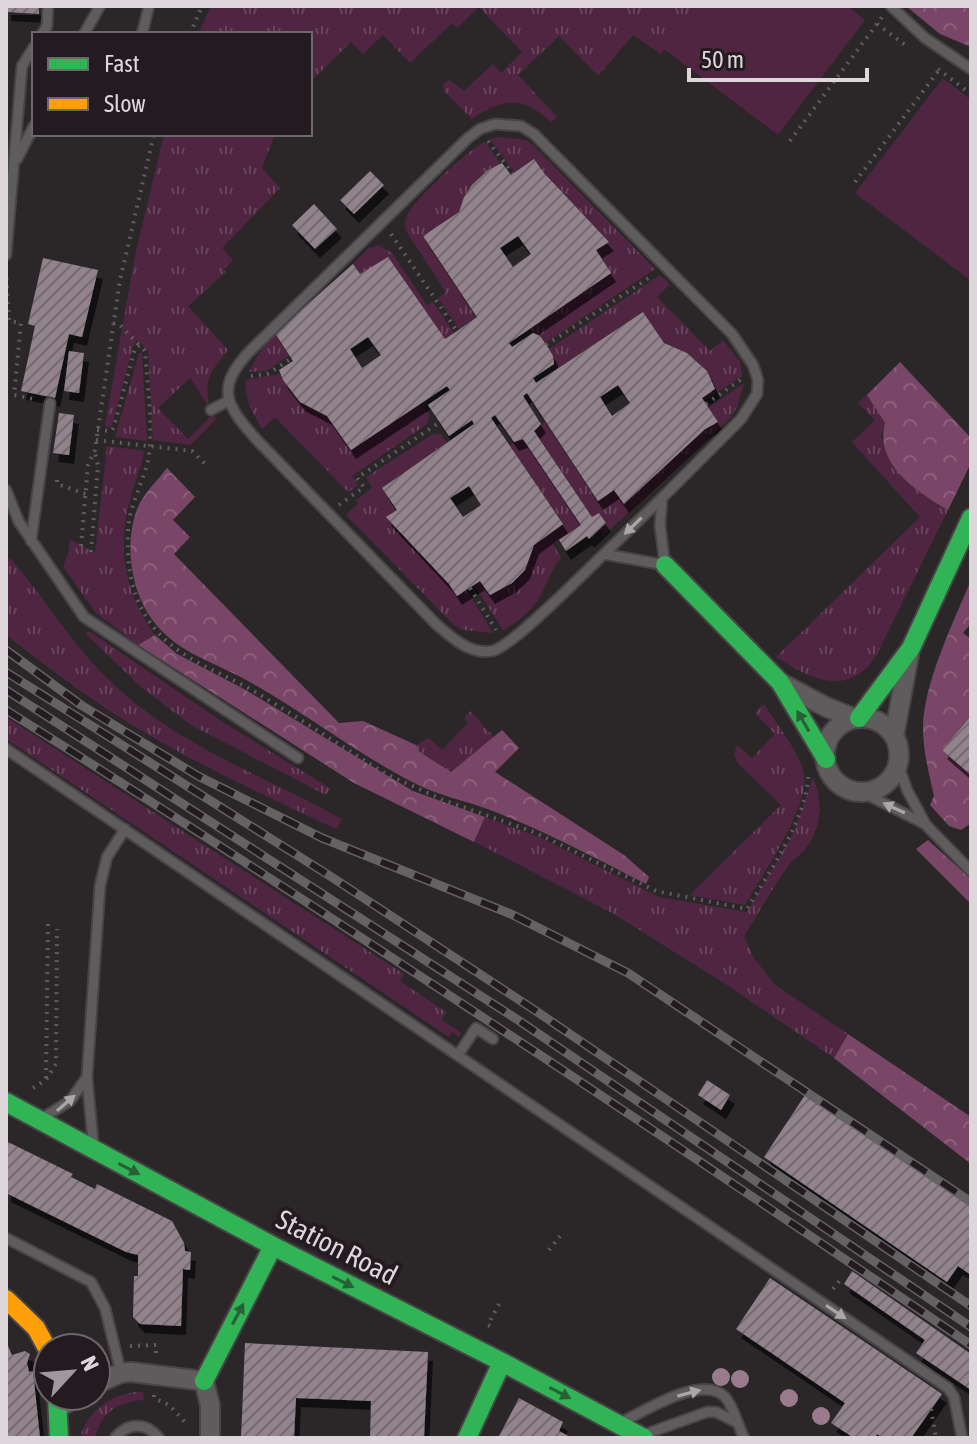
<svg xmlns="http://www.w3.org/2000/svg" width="977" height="1444" font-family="'Asap Condensed',sans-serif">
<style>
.grass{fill:url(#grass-tufts)}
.forest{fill:url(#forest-crowns)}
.green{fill:#502542}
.building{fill:url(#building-hatch);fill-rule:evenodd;filter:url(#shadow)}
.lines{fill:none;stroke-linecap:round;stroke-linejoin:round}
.lane-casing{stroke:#484446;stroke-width:13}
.street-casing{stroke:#484446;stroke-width:22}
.fast-casing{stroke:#484446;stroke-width:22}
.slow-casing{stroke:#484446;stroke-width:22}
.path{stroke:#5f5c5e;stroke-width:4;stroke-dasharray:2 6;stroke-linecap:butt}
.lane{stroke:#5f5c5e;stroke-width:9}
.street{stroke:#5f5c5e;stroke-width:18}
.fast{stroke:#30b455;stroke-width:18}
.slow{stroke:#ff9f0a;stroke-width:18}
.rail-casing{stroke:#646263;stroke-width:9}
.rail{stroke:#231b20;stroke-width:6;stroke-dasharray:18;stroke-linecap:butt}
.tree{fill:#9a7b8e}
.oneway{fill:#aba6a9}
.oneway2{fill:#296038}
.labels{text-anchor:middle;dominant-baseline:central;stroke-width:8;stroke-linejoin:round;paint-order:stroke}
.street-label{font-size:28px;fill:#ddd7db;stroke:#231b20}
</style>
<defs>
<pattern id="grass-tufts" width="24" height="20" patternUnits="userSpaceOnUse" patternTransform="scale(2)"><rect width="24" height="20" fill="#502542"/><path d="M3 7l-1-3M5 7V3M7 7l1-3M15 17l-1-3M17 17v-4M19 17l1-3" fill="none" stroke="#69445d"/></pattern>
<pattern id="forest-crowns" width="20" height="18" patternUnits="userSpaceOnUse" patternTransform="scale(2)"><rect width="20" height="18" fill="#794668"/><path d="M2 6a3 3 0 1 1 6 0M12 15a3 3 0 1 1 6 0" fill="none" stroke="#8c607d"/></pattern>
<pattern id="building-hatch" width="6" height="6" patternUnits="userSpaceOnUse" patternTransform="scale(2)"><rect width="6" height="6" fill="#91828b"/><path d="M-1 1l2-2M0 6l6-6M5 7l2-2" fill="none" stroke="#756b71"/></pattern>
<filter id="shadow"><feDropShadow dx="5" dy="9" stdDeviation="0" flood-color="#0009"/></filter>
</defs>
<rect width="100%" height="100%" fill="#2b2729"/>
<path class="grass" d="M211 6H697L661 54 633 35 598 76 559 36 518 75 557 117 551 122C522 95 503 98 472 119L444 91 443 85 449 80 464 91 493 64 501 73 522 52 479 7 457 28 452 23 410 63 383 35 363 54 351 42 310 82V34H198Z
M164 134H275L262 168 280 188 222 248 233 260 224 269 226 272 188 306 228 350C210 374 204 376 209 407L190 378 158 408 188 439 213 414 216 419 190 445 153 440 148 351 137 340 133 346 112 425 108 428 105 425 135 256Z
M501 137 525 140 533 145 655 269 545 343 530 329 610 273 597 250 609 242 544 173H515L490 139Z
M485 142 501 164 488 170 472 185 464 197 459 212 423 236 477 317 459 329 438 298 446 292 406 231C404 223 405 219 409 212 420 195 466 151 485 142Z
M378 245 392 253 427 305 433 302 454 333 445 339 360 274 353 264 368 249Z
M660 275 670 284 657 297 710 351 723 340 740 362 742 376 704 401 702 398 714 389 707 371 687 353 664 343 643 312 557 369 549 349Z
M275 333 290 355 266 371 249 372 259 353Z
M139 353H142L147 441 115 437Z
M280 374 300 402 327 416 351 450 421 403 429 415 427 424 352 476 358 485 348 492 275 417 262 429C254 414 243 398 246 380Z
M744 383 737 407 730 418 603 536 599 528 606 523 599 513 592 517 534 431 545 421 599 501 717 422 708 408Z
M867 395 885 423 881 436C900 476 909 488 948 510L876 656C849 698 810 679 776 657L920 517 852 442 875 420 858 403Z
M433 434H441L447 443 382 488 397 510 387 517 449 584 457 596 467 590 493 633 464 630 455 626 346 515 358 504 356 500 372 488 366 477Z
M523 439 581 525 553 544 561 558C551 570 548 580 542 593 535 608 517 623 503 630L474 585 480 581 490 595 512 583 525 570 534 545 563 524 509 445Z
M107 446 144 451C142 466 136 478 132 493 116 545 123 591 155 635L138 645 95 612 63 566 68 554 70 539 95 553Z
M10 558C44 597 70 642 107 678 173 744 262 775 342 819L336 829C263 795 189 761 121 718 81 693 44 664 6 635V562Z
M89 631 224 723 330 788 326 795 191 725 141 687 86 634Z
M764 704C776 723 800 753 804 775 810 806 761 877 745 905L690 895 781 805 738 763 734 755 737 745 752 758 775 734 755 713Z
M470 711 494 737 451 772 418 751 416 745 429 738 442 750 468 723 464 718Z
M6 717 404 974 400 981 446 1012 442 1020 461 1033 459 1037 452 1032 449 1037 6 739Z
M813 777C823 801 822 826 806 848 801 855 793 859 788 866 772 888 759 913 744 936L754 958 775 985 848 1034 834 1058 730 987 614 914 475 842 485 817 541 838 659 897 747 912 795 830Z
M135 1392H143L144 1400C118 1401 101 1413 95 1438H80C87 1411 109 1396 135 1392Z"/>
<path class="forest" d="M906 6H971V47L940 34Z
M900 362 971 438V463L948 510C917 492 874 464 885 423L867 395Z
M167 468 195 497 173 520 190 537 174 554 339 723 363 721 416 745 418 751 451 772 502 730 519 748 495 772 624 855 649 877 646 884C597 859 548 833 498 813 472 802 443 797 418 785 356 754 302 710 241 677 208 660 173 650 151 618 130 588 124 541 138 507 144 493 158 480 167 468Z
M971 580V623L963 633 971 639V716L942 750 971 775V823L961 830 949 826 930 805 934 796C929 773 923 751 923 728 923 684 954 621 971 580Z
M155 635 177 654 244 689 413 791 485 817 474 842 354 783 138 645Z
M928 840 971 879V904L916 849Z
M848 1034 971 1117V1164L834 1058Z"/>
<path class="green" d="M697 6H848L865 20 778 135 664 49Z
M943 78 971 100 970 280 855 193Z"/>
<path class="building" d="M6 6H39V14L6 12Z
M534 159 544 173 609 242 596 250 611 273 509 343 512 347 533 333 540 336 549 349 553 356 554 364 533 378 536 383 643 312 664 343 687 353 707 371 715 389 702 398 718 422 705 429 624 504 614 490 598 501 527 393 523 396 541 424 534 431 592 517 599 513 606 523 589 539 587 536 566 551 559 540 581 525 523 439 514 442 495 415 491 418 563 524 534 545 525 570 512 583 490 595 480 581 457 596 449 584 386 517 397 510 382 488 474 424 472 420 449 436 428 405 450 390 447 386 351 450 327 416 300 402 283 380 279 370 293 361 275 333 353 264 360 274 388 257 445 339 457 331 477 317 423 236 459 212 464 197 472 185 488 170 502 163 511 175ZM518 236 531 254 513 267 500 248ZM368 337 381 355 362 368 350 349ZM618 385 630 403 612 416 600 397ZM469 486 481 505 463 517 450 498Z
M370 171 384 185 354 214 340 200Z
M314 204 337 229 315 249 292 225Z
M43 258 98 270 82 337 69 334 55 398 21 391 35 326 28 324Z
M69 351 84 353 79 393 64 391Z
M59 413 74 415 69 455 53 453Z
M971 716V775L942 750Z
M707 1080 730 1095 721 1110 698 1095Z
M805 1095 971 1207V1275L958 1266 947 1282 764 1157Z
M6 1141 73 1174 71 1177 95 1189 97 1184 172 1221 184 1243 185 1251 191 1252 190 1270 183 1269 181 1326 140 1324 133 1317 134 1276H138V1255L126 1252 6 1193Z
M852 1271 971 1354V1390L916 1353 925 1340 844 1284Z
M770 1278 942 1394 911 1438H883L877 1434 875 1438H854L831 1423 845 1403 736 1329Z
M6 1341 12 1355 25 1351 30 1354 27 1363 29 1372 33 1371 40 1438H6Z
M245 1343 428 1352 424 1438H370L371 1401 296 1398 294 1438H241Z
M519 1398 563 1422 559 1431 572 1438H498Z"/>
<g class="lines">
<g class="lane-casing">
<path id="lane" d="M891 6 925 38 971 69
M42 34 47 26 48 6
M84 34 100 6
M142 34 149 6
M495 124 521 126 534 134 732 334 753 365 758 380 757 394 741 419 662 498 660 526 665 565 604 554C584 573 512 647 492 651 471 655 452 638 437 625L256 439C226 405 215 389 249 352L468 138 480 129Z
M17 159 34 126
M6 255 22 66 34 47
M211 410 228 401
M6 490 19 522 84 617 298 758
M31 541 50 403
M604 554 662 498
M6 749 948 1388 954 1397 962 1438
M898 764 907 790 926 825 971 871
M862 792 923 823
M458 1055 476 1028 493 1039
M44 1117 70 1101 87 1077
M93 1142 87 1077 100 886 107 857 125 829
M6 1238 91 1282 105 1308 121 1373
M624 1421C646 1410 703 1374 725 1397 734 1407 738 1426 744 1438
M643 1435 707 1412H716L736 1422
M115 1438C128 1422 146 1422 159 1438"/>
</g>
<g class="street-casing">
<path id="street" d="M781 683 826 707 854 718
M825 755a37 37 0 1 1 74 0a37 37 0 1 1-74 0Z
M894 736 909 655
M96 1384 121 1373 131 1372 204 1381 210 1405V1438
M58 1409 76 1396"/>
</g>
<g class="fast-casing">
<path id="fast" d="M665 565 780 682 826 759
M859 718 911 648 971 518
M6 1102 273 1246 502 1362 644 1438
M204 1381 273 1246
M57 1396 59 1438
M467 1438 502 1362"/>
</g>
<g class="slow-casing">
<path id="slow" d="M6 1299 36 1328 48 1350"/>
</g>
<path class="path" d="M877 24 905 45
M190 34 202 6
M938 69 971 94
M488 141 513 174
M790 141 882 17
M855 182 939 70
M391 234 457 331
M6 270 9 321 21 323 14 395 34 399
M113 323 120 325 139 345
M546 345 652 276
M251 376 267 374 289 360 290 362
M706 404 743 378
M97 430 111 431 114 427 135 348 140 345 145 351C147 384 154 429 148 461 142 485 129 506 128 531 125 590 143 633 197 662 217 673 237 681 257 693 300 719 343 747 386 774L443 800 534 832 656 891 747 909C768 874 807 818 808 777
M96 440 192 451 207 466
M57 480V484L86 494
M339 505 364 487 357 478 440 422
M81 546 88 465 95 450 120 280 154 134
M91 552 98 466 95 452
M470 588 496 630
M46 1078 48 923
M33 1088 46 1080 56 1064 57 929
M549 1250 560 1236
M833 1289 841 1279
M490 1326 488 1325 499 1304
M130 1346 156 1345V1354
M154 1395V1398L169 1405 188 1425
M931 1409 936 1438"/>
<use href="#lane" class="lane"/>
<use href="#street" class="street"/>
<use href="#fast" class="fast"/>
<use href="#slow" class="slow"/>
<g class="rail-casing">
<path id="rail" d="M6 650 81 705 198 776 322 838 511 914 628 973 971 1202
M6 672 330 876 530 1007 971 1306
M6 690 518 1020 971 1327
M6 710C332 915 653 1128 971 1345"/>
</g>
<use href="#rail" class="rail"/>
</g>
<g class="tree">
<circle cx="721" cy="1377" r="9"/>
<circle cx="740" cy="1379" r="9"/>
<circle cx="789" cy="1398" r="9"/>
<circle cx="821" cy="1416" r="9"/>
</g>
<defs><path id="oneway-solid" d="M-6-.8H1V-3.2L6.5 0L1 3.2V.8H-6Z" transform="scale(2)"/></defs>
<g class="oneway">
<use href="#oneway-solid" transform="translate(633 526) rotate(136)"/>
<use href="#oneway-solid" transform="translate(894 808) rotate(-155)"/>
<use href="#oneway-solid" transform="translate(66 1103) rotate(-41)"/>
<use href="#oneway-solid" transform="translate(836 1312) rotate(34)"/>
<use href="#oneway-solid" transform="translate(689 1393) rotate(-15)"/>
</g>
<g class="oneway2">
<use href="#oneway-solid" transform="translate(803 721) rotate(-120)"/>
<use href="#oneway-solid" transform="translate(129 1169) rotate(28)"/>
<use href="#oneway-solid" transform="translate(343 1282) rotate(27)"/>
<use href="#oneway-solid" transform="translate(238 1314) rotate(-62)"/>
<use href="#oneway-solid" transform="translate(560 1393) rotate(28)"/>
</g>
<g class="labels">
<g class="street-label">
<text transform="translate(337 1247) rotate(27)">Station Road</text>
</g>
</g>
<rect width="977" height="1444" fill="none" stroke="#ddd7db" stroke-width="16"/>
<rect x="32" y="32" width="280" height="104" fill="#231b20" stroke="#6d666b" stroke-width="2"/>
<rect x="48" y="58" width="40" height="12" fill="#30b455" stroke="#6d666b" stroke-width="2"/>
<text x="104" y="72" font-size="24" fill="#ddd7db">Fast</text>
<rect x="48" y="98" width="40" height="12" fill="#ff9f0a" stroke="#6d666b" stroke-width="2"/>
<text x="104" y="112" font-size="24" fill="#ddd7db">Slow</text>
<g transform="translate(72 1372) rotate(64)"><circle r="38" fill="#231b20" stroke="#6d666b" stroke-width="2"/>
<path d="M0-6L14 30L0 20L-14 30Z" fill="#9f999d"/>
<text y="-12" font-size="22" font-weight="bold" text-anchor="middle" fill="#ddd7db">N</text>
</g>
<path d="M689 68v12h178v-12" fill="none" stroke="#ddd7db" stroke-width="4"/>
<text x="701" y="68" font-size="24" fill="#ddd7db" stroke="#231b20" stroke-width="6" paint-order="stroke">50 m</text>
</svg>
